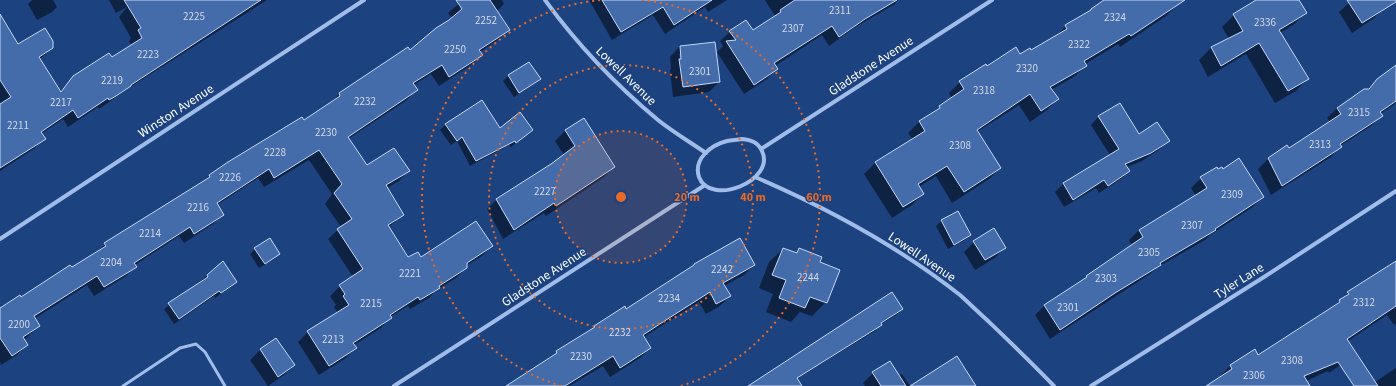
<svg xmlns="http://www.w3.org/2000/svg" width="1396" height="386" font-family="'Source Sans 3',sans-serif">
<style>
.shadow{fill:#0007;fill-rule:evenodd}
.building{fill:#446baa;stroke:#c4d8f7}
.lines{fill:none;stroke-linecap:round;stroke-linejoin:round}
.lane{stroke:#a0bde9;stroke-width:3}
.street{stroke:#a0bde9;stroke-width:4}
.ring{fill:none;stroke:#ea6a24;stroke-width:2;stroke-dasharray:2 4}
.labels{text-anchor:middle;dominant-baseline:central;stroke-width:3;stroke-linejoin:round;paint-order:stroke}
.number-label{font-size:11px;fill:#d0daea}
.street-label{font-size:13px;fill:#fff;stroke:#1c4280}
.centre{fill:#ea6a24;stroke:#1c4280;stroke-width:2}
.ring-label{font-size:12px;text-anchor:middle;font-weight:bold;fill:#ea6a24;stroke:#1c4280;stroke-width:3;stroke-linejoin:round;paint-order:stroke}
</style>
<rect width="100%" height="100%" fill="#1c4280"/>
<path class="shadow" d="M32 0H53L57 7 52 12 37 20 28 4Z
M109 0H267L124 91 105 105 99 109 98 107 68 127 63 119 41 134 44 138 35 148 0 171V20L18 45 52 48 39 60 60 92 74 77 112 58 132 46 129 41 131 38 119 17 127 7 116 13Z
M463 0H502L504 4 497 11 509 30 499 39 480 52 481 55 471 65 439 86 431 74 414 85 416 90 407 100 348 139 366 166 408 171 399 181 387 188 403 214 389 227 408 258 421 259 492 246 482 256 466 266V268L456 278 434 292 429 298 410 309 408 306 390 317 381 328 354 345 355 348 346 358 319 375 298 342 308 332 338 313 334 307 336 305 330 296 340 286 353 277 328 239 341 227 325 204 332 194 309 160 264 187 258 178 217 205 223 214 213 224 184 243 179 236 135 265V266L126 276 94 296 87 285 34 319 39 326 24 340 27 345 17 355 1 365 0 362V309L95 254 105 244 205 181 209 176 229 163 304 121 330 104 339 94 366 76 410 51 452 18 448 13Z
M589 0H727L708 12 705 7 665 34 653 15 612 40Z
M765 0H898L895 4 854 28 829 46 822 35 775 66 777 69 767 79 744 94 717 52 723 46 720 41 730 32H753L775 16Z
M1106 0H1179L1177 5 1166 16 1120 47 1118 44 1085 64 1086 65 1075 76 1051 90 1058 99 1047 110 1030 122 1019 105 977 132 1000 168 989 179 952 203 936 176 919 187 923 194 912 205 892 218 864 174 875 163 913 140 908 133 919 122 952 99 949 93 960 82 986 65 987 67 1031 51 1055 37 1066 26 1087 13Z
M1258 0H1298L1306 13 1293 25 1280 33 1308 78 1296 91 1275 103 1246 54 1208 77 1199 60 1212 47 1229 39 1222 27 1234 15Z
M1352 0H1377L1383 9 1373 19 1352 33 1339 12Z
M714 43 719 82 709 92 673 97 670 70 671 69 670 57 680 46ZM679 54H682L681 64Z
M529 63 539 79 534 84 514 97 503 81 508 76Z
M1396 66V103L1380 114 1381 116 1371 126 1340 146 1331 157 1271 195 1258 169 1268 159 1287 147 1289 149 1330 122 1327 118 1337 108 1367 90 1378 79Z
M482 101 500 129 532 130 511 147 509 145 470 166 457 141 451 145 440 130 445 125Z
M1099 116 1139 135 1168 141 1160 149 1142 161 1127 167 1129 171 1121 179 1099 193 1096 188 1064 207 1055 192 1063 184 1110 155 1091 125Z
M583 119 614 167 604 177 546 216 544 213 503 239 487 209 497 199 552 165 564 155 555 141 565 131Z
M1218 170 1262 197 1253 207 1210 235 1205 240 1156 268 1150 274 1050 339 1035 315 1045 305 1080 283 1087 277 1132 246 1129 240 1139 230 1196 196 1191 188 1201 178Z
M958 212 970 235 965 240 948 249 936 226 941 221Z
M974 242 1004 248 995 258 975 270 964 252Z
M255 249 279 254 274 259 259 268 250 254Z
M783 249 795 254 799 249 818 262 826 302 812 316 800 312 791 322 766 312 773 294 759 288 769 262Z
M694 264 754 265 744 275 724 286 730 296 720 306 706 314 699 302 644 337 650 348 640 358 610 377 603 366 569 386H507L589 332 595 326 626 310 689 270Z
M1391 265 1396 269V323L1394 325 1387 315 1348 341 1345 362 1329 373 1328 371 1306 381 1305 386H1207L1222 377 1221 375 1230 366 1255 351 1258 356 1332 308 1348 293Z
M208 275 236 282 215 298 214 296 174 324 164 309Z
M902 309 896 315 881 324 875 331 796 379 794 386H750Z
M276 339 294 365 284 375 268 386 250 360 260 350Z
M1396 368V386H1369Z
M873 373 898 376 902 374 910 386H865L863 383Z"/>
<path class="building" d="M124 0H261L131 85V86L116 96 109 100 108 98 78 118 73 110 41 132 46 139 0 168V104L11 97 0 80V14L18 44 45 28 53 41V48L39 57 61 92 73 76 109 53 112 57 142 38 138 30 141 28Z
M456 0H490L510 30 479 50 483 55 449 77 442 65 413 83 418 90 348 137 367 165 394 148 410 171 386 185 404 215 388 225 408 257 418 252 421 257 476 221 493 246 467 263V268L439 286 440 288 420 300 418 297 390 315 392 318 353 343 357 348 329 366 307 331 349 305 343 296 345 294 339 285 363 269 337 229 352 219 334 193 342 184 319 150 274 178 269 169 217 203 224 215 194 234 190 227 134 263 137 267 104 287 97 276 34 316 40 326 23 337 28 345 12 356 0 338V308L20 295 21 297 70 265 72 267 106 246 104 243 210 177 209 175 228 162 302 117 304 120 340 96 339 93 408 47 410 50 436 28 449 20 462 9Z
M602 0H712L674 25 663 7 621 32Z
M795 0H897L865 19 839 37 832 26 774 63 778 69 754 85 726 41 736 40 729 31 746 20 753 30 781 12 780 10Z
M1104 0H1185L1131 36 1129 34 1084 61 1087 66 1050 87 1059 99 1041 111 1030 94 977 130 1001 168 964 192 947 166 918 184 924 194 903 207 875 162 925 131 919 121 940 108 939 106 964 89 959 81 986 64 987 66 1016 47 1020 54 1030 48 1031 50 1067 29 1065 25 1091 10V9Z
M1256 0H1299L1307 13 1279 30 1309 79 1288 91 1259 43 1221 66 1211 47 1243 31 1233 14Z
M1347 0H1396V2L1362 23Z
M715 42 720 82 683 87 679 59H681L680 46Z
M529 62 541 79 519 93 508 75Z
M1396 65V101L1380 112 1383 116 1340 144 1342 147 1282 186 1268 158 1287 145 1289 148 1341 114 1337 108 1364 89H1369L1377 79Z
M482 100 500 128 520 112 533 130 516 143 515 141 476 161 462 137 457 141 445 124Z
M1120 103 1139 134 1157 122 1170 141 1151 153 1125 164 1130 171 1108 186 1104 180 1073 200 1063 183 1119 149 1098 116Z
M584 118 615 167 556 206 554 203 514 230 496 199 551 164 575 146 565 130Z
M1239 158 1264 197 1215 229 1216 230 1160 263 1161 265 1115 293 1060 330 1044 305 1087 277 1086 276 1143 237 1139 230 1207 188 1200 177 1217 167 1218 169 1222 167 1223 169Z
M958 211 971 235 954 245 941 220Z
M994 228 1006 248 985 260 973 241Z
M270 238 280 254 265 264 254 248Z
M740 238 755 265 723 283 731 296 716 304 710 292 666 320 643 335 651 348 620 368 613 356 565 386H506L557 353 556 351 595 327 594 326 608 317 625 306 626 309 694 265V264Z
M783 248 797 253 799 248 822 257 820 262 840 270 827 303 810 297 805 308 779 298 786 280 772 275Z
M223 261 237 282 221 293 219 291 179 319 168 303 208 277 207 275Z
M1396 261V306L1347 339 1378 386H1354L1338 362 1304 376 1310 386H1206L1232 369 1230 365 1255 349 1258 355 1340 302 1339 300 1349 294 1347 292Z
M892 292 903 309 881 323 882 325 797 378 802 386H748Z
M276 338 295 365 278 377 260 349Z
M957 356 976 386H910Z
M890 361 906 386H881L872 372Z"/>
<g class="lines">
<path class="lane" d="M123 386 180 348 196 344 205 352 225 386"/>
<path class="street" d="M545 0C577 44 616 85 658 120 673 132 690 142 706 153
M742 139C751 140 758 142 762 151 776 181 710 207 699 177 693 159 711 145 727 141 732 140 737 140 742 139Z
M761 149 992 0
M755 177C827 208 899 247 960 295 969 303 978 312 987 320 1010 342 1032 363 1054 386
M0 239 364 0
M394 386 705 185
M1091 386 1264 277 1396 191"/>
</g>
<circle cx="621" cy="197" r="66" fill="#ea6a24" fill-opacity=".12"/>
<g class="ring">
<circle cx="621" cy="197" r="66"/>
<circle cx="621" cy="197" r="132"/>
<path d="M561 386A198 198 0 0 1 600 0M642 0A198 198 0 0 1 681 386"/>
</g>
<g class="labels">
<g class="number-label">
<text x="840" y="10">2311</text>
<text x="194" y="16">2225</text>
<text x="1115" y="17">2324</text>
<text x="486" y="20">2252</text>
<text x="1265" y="22">2336</text>
<text x="793" y="28">2307</text>
<text x="1079" y="44">2322</text>
<text x="455" y="49">2250</text>
<text x="148" y="54">2223</text>
<text x="1027" y="68">2320</text>
<text x="700" y="71">2301</text>
<text x="112" y="80">2219</text>
<text x="984" y="90">2318</text>
<text x="365" y="101">2232</text>
<text x="61" y="102">2217</text>
<text x="1359" y="112">2315</text>
<text x="18" y="125">2211</text>
<text x="326" y="132">2230</text>
<text x="1320" y="144">2313</text>
<text x="960" y="145">2308</text>
<text x="275" y="152">2228</text>
<text x="230" y="177">2226</text>
<text x="545" y="191">2227</text>
<text x="1232" y="194">2309</text>
<text x="198" y="207">2216</text>
<text x="1192" y="225">2307</text>
<text x="150" y="233">2214</text>
<text x="1149" y="252">2305</text>
<text x="111" y="262">2204</text>
<text x="722" y="269">2242</text>
<text x="410" y="273">2221</text>
<text x="808" y="277">2244</text>
<text x="1106" y="278">2303</text>
<text x="669" y="298">2234</text>
<text x="1364" y="302">2312</text>
<text x="371" y="303">2215</text>
<text x="1068" y="307">2301</text>
<text x="19" y="324">2200</text>
<text x="620" y="332">2232</text>
<text x="333" y="339">2213</text>
<text x="581" y="356">2230</text>
<text x="1292" y="360">2308</text>
<text x="1254" y="375">2306</text>
</g>
<g class="street-label">
<text transform="translate(871 66) rotate(-33)">Gladstone Avenue</text>
<text transform="translate(626 76) rotate(44)">Lowell Avenue</text>
<text transform="translate(176 111) rotate(-33)">Winston Avenue</text>
<text transform="translate(922 257) rotate(34)">Lowell Avenue</text>
<text transform="translate(544 277) rotate(-33)">Gladstone Avenue</text>
<text transform="translate(1239 281) rotate(-32)">Tyler Lane</text>
</g>
</g>
<circle cx="621" cy="197" r="6" class="centre"/>
<g class="ring-label">
<text x="687" y="201">20 m</text>
<text x="753" y="201">40 m</text>
<text x="819" y="201">60 m</text>
</g>
</svg>
